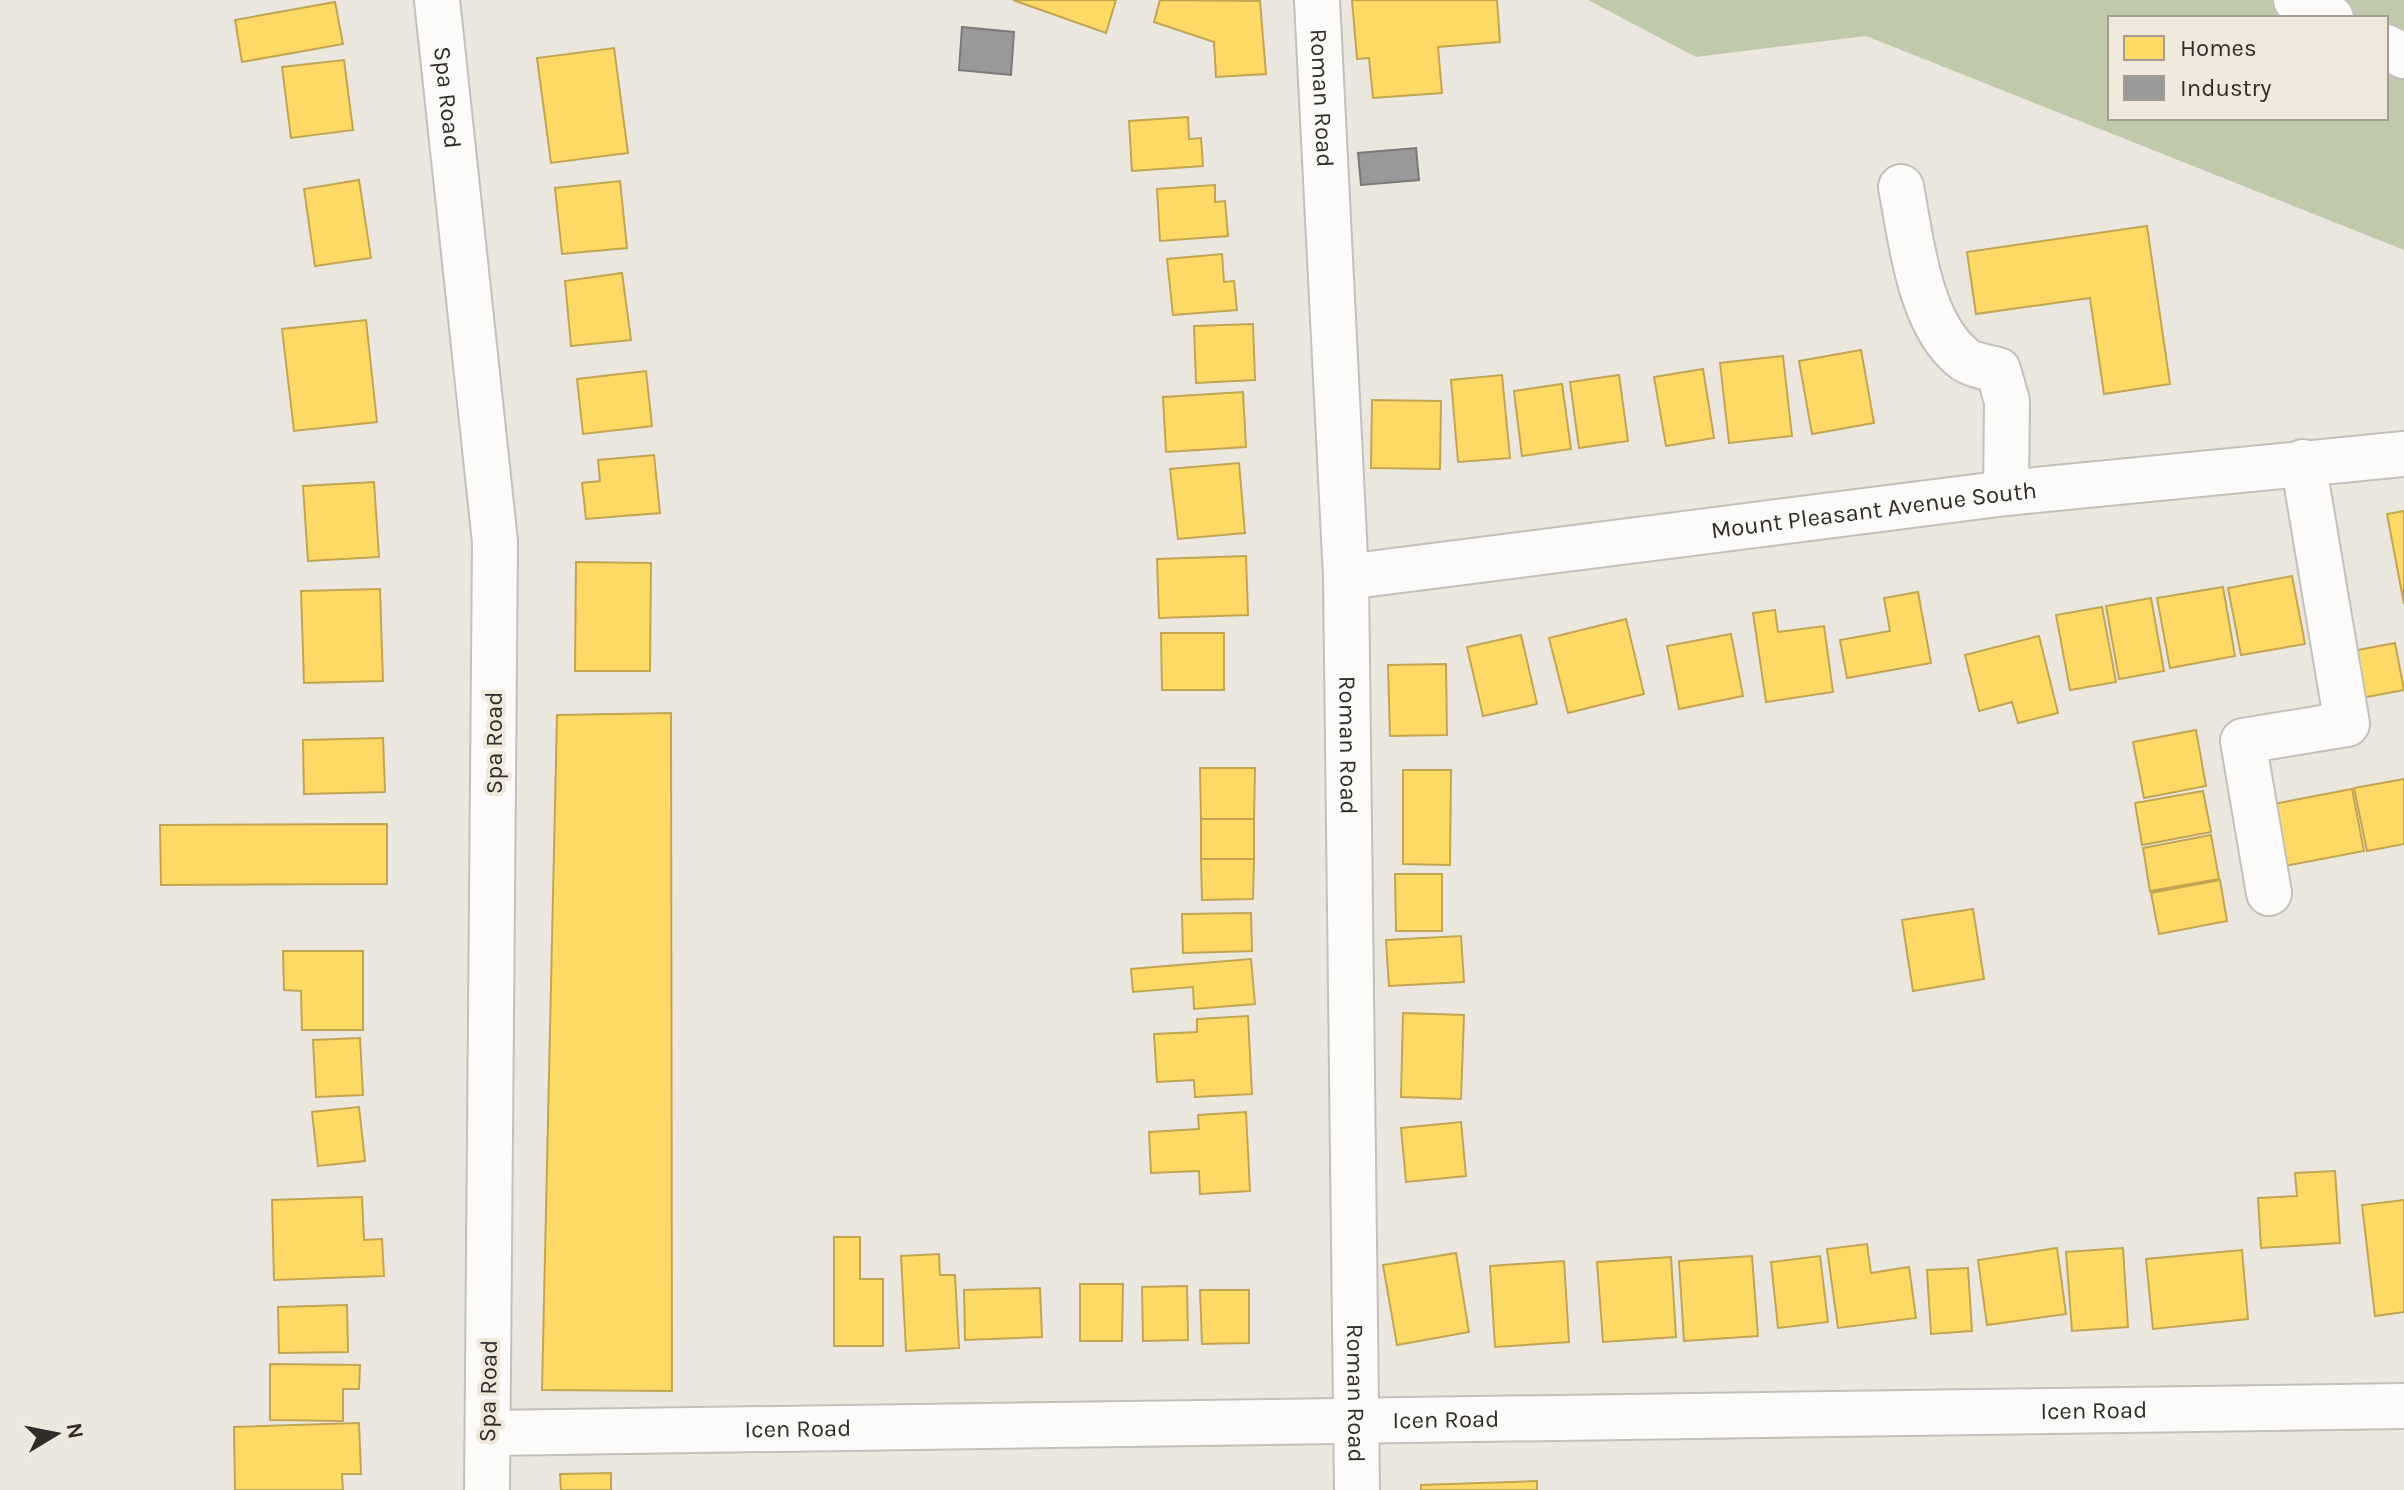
<svg xmlns="http://www.w3.org/2000/svg" width="2404" height="1490" font-family="Karla,sans-serif">
<style>
.forest{fill:#c0c9ab;fill-rule:evenodd}
.homes{fill:#ffd966;stroke:#c1a553;stroke-width:2}
.industry{fill:#999;stroke:#7a7977;stroke-width:2}
.lines{fill:none;stroke-linecap:round;stroke-linejoin:round}
.minor-casing{stroke:#c3c0ba;stroke-width:48}
.highway-casing{stroke:#c3c0ba;stroke-width:48}
.minor{stroke:#fcfbfa;stroke-width:44}
.highway{stroke:#fcfbfa;stroke-width:44}
.labels{text-anchor:middle;dominant-baseline:central;stroke-width:8;stroke-linejoin:round;paint-order:stroke}
.street-label{font-size:24px;fill:#302d28;stroke:#f0e8da}
</style>
<rect width="100%" height="100%" fill="#ebe7df"/>
<path class="forest" d="M1588 0H2404V250L1866 36 1696 57ZM2110 18H2386V118H2110Z"/>
<path class="homes" d="M1013 0H1116L1106 33Z
M1160 0 1260 1 1266 74 1216 77 1214 42 1154 22Z
M1352 0H1497L1500 42 1438 47 1442 93 1373 98 1369 58 1357 59Z
M335 2 343 44 242 62 235 20Z
M614 48 628 153 551 163 537 58Z
M344 60 353 130 291 138 282 67Z
M1188 117 1189 139 1201 138 1203 166 1132 171 1129 121Z
M359 180 371 258 315 266 304 189Z
M620 181 627 248 562 254 555 188Z
M1215 185V202L1225 201 1228 236 1160 241 1157 189Z
M2147 226 2170 384 2104 394 2090 298 1976 314 1967 252Z
M1222 254 1224 282 1234 281 1237 310 1173 315 1167 259Z
M622 273 631 340 571 346 565 281Z
M366 320 377 422 294 431 282 329Z
M1253 324 1255 380 1196 383 1194 326Z
M1861 350 1874 423 1812 434 1799 361Z
M1783 356 1792 436 1729 443 1720 363Z
M1703 369 1714 438 1666 446 1654 377Z
M646 371 652 426 583 434 577 379Z
M1502 375 1510 458 1458 462 1451 380Z
M1619 375 1628 441 1579 448 1570 382Z
M1562 384 1571 449 1522 456 1514 391Z
M1243 392 1246 447 1166 452 1163 397Z
M1372 400 1441 401 1440 469 1371 468Z
M654 455 660 513 586 519 582 483 600 481 598 460Z
M1239 463 1245 533 1178 539 1170 469Z
M374 482 379 557 308 561 303 486Z
M2404 511V604L2387 514Z
M1246 556 1248 615 1159 618 1157 559Z
M576 562 651 563 650 671H575Z
M2292 576 2305 644 2241 655 2228 588Z
M2223 587 2235 656 2170 668 2157 598Z
M380 589 383 681 304 683 301 591Z
M1918 592 1931 663 1847 678 1840 640 1890 631 1884 598Z
M2151 598 2164 671 2119 679 2106 606Z
M2102 607 2116 682 2070 690 2056 615Z
M1775 610 1778 632 1824 626 1833 692 1766 702 1753 613Z
M1626 619 1644 694 1568 713 1549 638Z
M1161 633H1224V690H1162Z
M1731 634 1743 696 1679 709 1667 646Z
M1521 635 1537 704 1483 716 1467 647Z
M2039 636 2058 713 2018 723 2012 702 1979 711 1965 655Z
M2395 643 2404 690 2356 699 2347 652Z
M1446 664 1447 735 1390 736 1388 665Z
M671 713 672 1391 542 1390 557 715Z
M2196 730 2206 786 2144 798 2133 742Z
M383 738 385 792 304 794 303 740Z
M1200 768H1255L1254 819H1201Z
M1403 770H1451L1450 865 1403 864Z
M2404 779V844L2367 851 2354 788Z
M2352 789 2364 851 2274 868 2263 806Z
M2203 791 2211 832 2142 845 2135 803Z
M1201 819H1254V859H1201Z
M387 824V884L161 885 160 825Z
M2211 835 2219 879 2150 891 2143 848Z
M1201 859H1254L1253 899 1202 900Z
M1395 874H1442V931H1396Z
M2220 880 2227 921 2159 934 2151 893Z
M1973 909 1984 979 1913 991 1902 920Z
M1251 913 1252 951 1183 953 1182 914Z
M1461 936 1464 982 1389 986 1386 940Z
M283 951H363V1030H302L301 991 284 990Z
M1251 959 1255 1004 1194 1009 1193 987 1133 992 1131 969Z
M1403 1013 1464 1015 1461 1099 1401 1097Z
M1248 1016 1252 1094 1195 1097 1194 1080 1157 1082 1154 1034 1197 1032V1019Z
M360 1038 363 1095 316 1097 313 1040Z
M359 1107 365 1161 318 1166 312 1112Z
M1246 1112 1250 1191 1200 1194 1199 1171 1151 1173 1149 1132 1199 1129 1198 1115Z
M1461 1122 1466 1176 1406 1182 1401 1128Z
M2335 1171 2340 1243 2261 1248 2258 1198 2297 1196 2295 1173Z
M362 1197 364 1240 382 1239 384 1276 274 1280 272 1200Z
M2404 1200V1312L2375 1316 2362 1205Z
M834 1237H860V1279H883V1346H834Z
M1867 1244 1871 1273 1909 1267 1916 1318 1838 1328 1827 1249Z
M2057 1248 2066 1314 1987 1325 1978 1260Z
M2123 1248 2128 1327 2072 1331 2066 1252Z
M2242 1250 2248 1319 2153 1329 2146 1259Z
M1456 1253 1469 1332 1397 1345 1383 1265Z
M939 1254 940 1275H955L959 1348 906 1351 901 1256Z
M1752 1256 1758 1336 1684 1341 1679 1261Z
M1820 1256 1828 1322 1778 1328 1771 1262Z
M1671 1257 1676 1337 1603 1342 1597 1262Z
M1564 1261 1569 1342 1495 1347 1490 1266Z
M1968 1268 1972 1331 1931 1334 1927 1270Z
M1080 1284H1123L1122 1341H1080Z
M1187 1286 1188 1340 1143 1341 1142 1287Z
M1040 1288 1042 1337 965 1340 964 1290Z
M1200 1290H1249V1343L1202 1344Z
M347 1305 348 1352 279 1353 278 1307Z
M270 1364 360 1365 359 1389H343V1421L270 1420Z
M359 1423 361 1474H342L343 1490H235L234 1427Z
M611 1473V1490H561L560 1474Z
M1537 1481V1490H1421V1485Z"/>
<path class="industry" d="M962 27 1014 32 1011 75 959 70Z
M1416 148 1419 180 1361 185 1358 153Z"/>
<g class="lines">
<g class="minor-casing">
<g id="minor">
<path id="s1" d="M437 0 495 542 487 1490"/>
<path id="s2" d="M1317 0 1346 577 1357 1490"/>
<path d="M1901 187C1911 239 1919 323 1963 358 1971 365 1987 367 1998 370L2007 401 2006 493"/>
<path id="s3" d="M1346 577 2006 493 2404 454"/>
<path d="M2269 893 2243 741 2347 724 2303 462"/>
<path id="s4" d="M488 1433 2404 1406"/>
</g>
</g>
<g class="highway-casing">
<path id="highway" d="M2296 0 2331 18
M2386 47 2404 56"/>
</g>
<use href="#minor" class="minor"/>
<use href="#highway" class="highway"/>
</g>
<g class="labels">
<g class="street-label">
<text stroke="none"><textPath href="#s2" startOffset="98">Roman Road</textPath></text>
<text stroke="none"><textPath href="#s1" startOffset="98">Spa Road</textPath></text>
<text stroke="none"><textPath href="#s3" startOffset="532">Mount Pleasant Avenue South</textPath></text>
<text transform="translate(494 743) rotate(-90)">Spa Road</text>
<text stroke="none"><textPath href="#s2" startOffset="746">Roman Road</textPath></text>
<text transform="translate(488 1391) rotate(-89)">Spa Road</text>
<text stroke="none"><textPath href="#s2" startOffset="1394">Roman Road</textPath></text>
<text stroke="none"><textPath href="#s4" startOffset="1606">Icen Road</textPath></text>
<text stroke="none"><textPath href="#s4" startOffset="958">Icen Road</textPath></text>
<text stroke="none"><textPath href="#s4" startOffset="310">Icen Road</textPath></text>
</g>
</g>
<rect x="2108" y="16" width="280" height="104" fill="#f0e8da" stroke="#a39d93" stroke-width="2"/>
<rect x="2124" y="36" width="40" height="24" fill="#ffd966" stroke="#a39d93" stroke-width="2"/>
<text x="2180" y="56" font-size="24" fill="#302d28">Homes</text>
<rect x="2124" y="76" width="40" height="24" fill="#999999" stroke="#a39d93" stroke-width="2"/>
<text x="2180" y="96" font-size="24" fill="#302d28">Industry</text>
<g transform="translate(56 1434) rotate(80)" stroke="#f0e8da" stroke-width="6" paint-order="stroke">
<path d="M0-6L14 30L0 20L-14 30Z" fill="#302d28"/>
<text y="-12" font-size="22" font-weight="bold" text-anchor="middle" fill="#302d28">N</text>
</g>
</svg>
